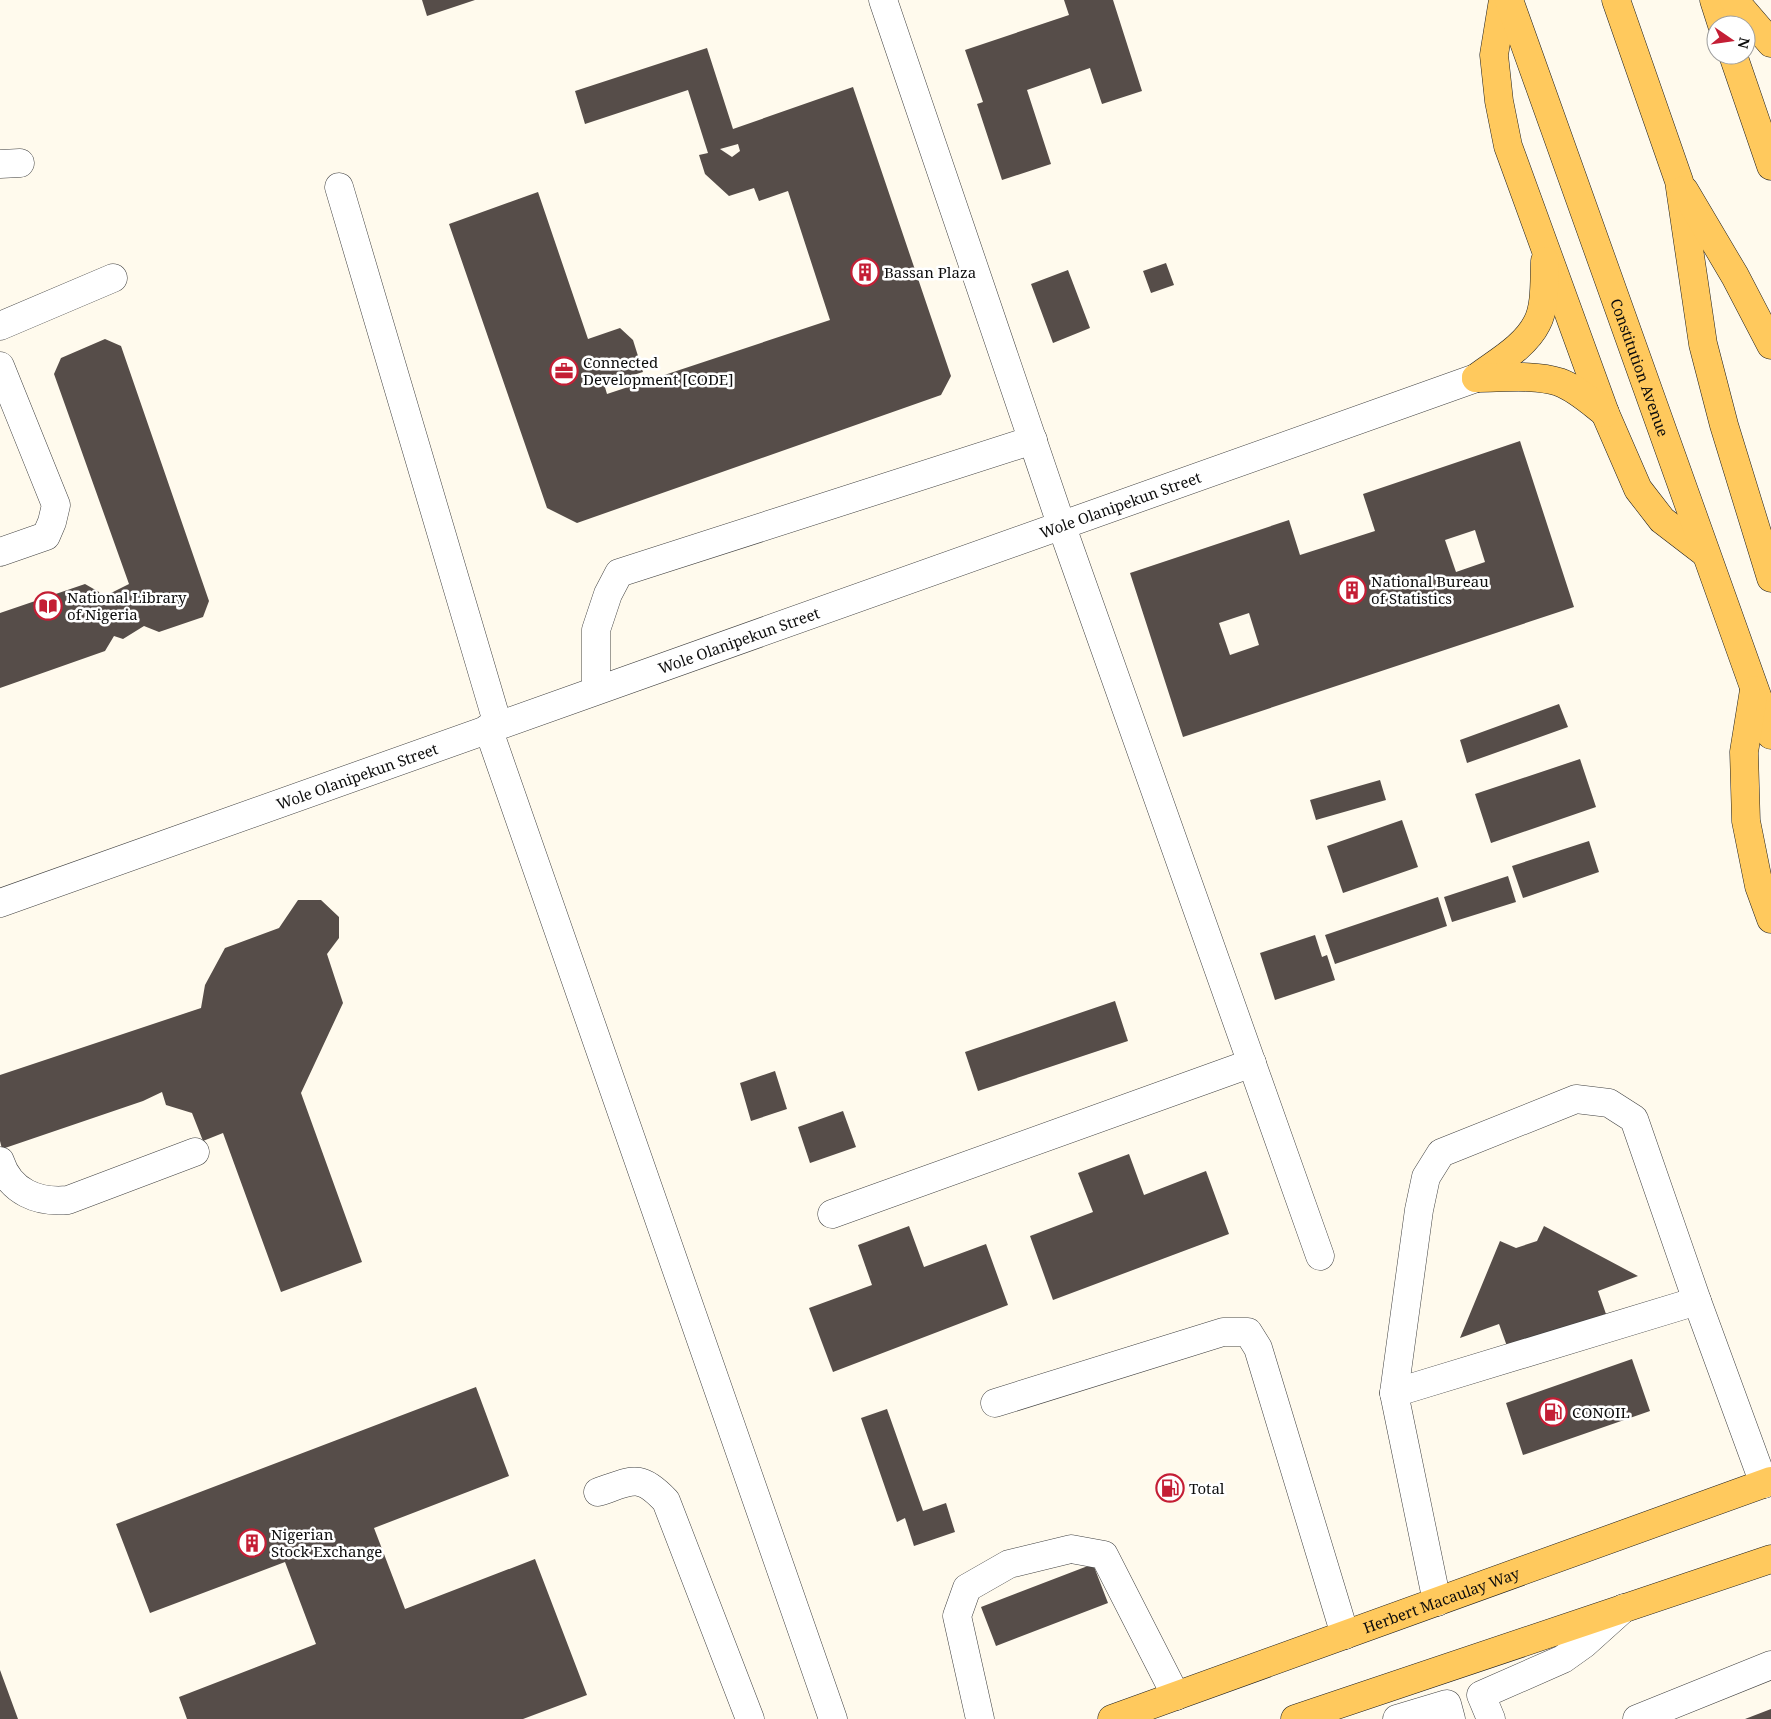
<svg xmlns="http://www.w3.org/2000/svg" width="1771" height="1719" font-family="'Noto Serif',serif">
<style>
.building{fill:#564d49;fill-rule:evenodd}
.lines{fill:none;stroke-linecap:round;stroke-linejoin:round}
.minor-casing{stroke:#404040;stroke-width:29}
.major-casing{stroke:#1e1e1e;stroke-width:29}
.minor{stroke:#fff;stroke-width:28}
.major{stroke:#ffc95d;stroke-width:28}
.labels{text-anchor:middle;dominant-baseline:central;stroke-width:5;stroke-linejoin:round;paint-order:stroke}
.poi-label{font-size:15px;fill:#0d0d0d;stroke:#fff;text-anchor:start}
.street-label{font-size:15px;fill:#0d0d0d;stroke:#fff}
</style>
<rect width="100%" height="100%" fill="#fffaed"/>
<path class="building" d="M422 0H475L427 16Z
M1064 0H1113L1142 91 1102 104 1090 68 1027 90 1051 164 1002 180 977 104 983 102 965 50 1069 15Z
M707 48 733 129 853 87 951 376 941 395 577 523 547 508 449 224 538 192 588 339 620 328 633 340 643 372 604 384 607 394 830 320 788 191 759 201 754 188 729 196 705 174 699 155 708 153 688 90 585 124 575 91ZM738 144 740 151 732 157 720 149Z
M1166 263 1174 285 1151 293 1143 271Z
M1068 270 1090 328 1053 343 1031 284Z
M105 339 121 346 209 601 203 617 159 632 144 626 123 639 114 636 105 651 0 688V613L85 584 99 592 101 598 129 584 54 374 61 358Z
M1520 441 1574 607 1183 737 1130 573 1289 520 1300 555 1375 531 1363 494ZM1475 530 1485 562 1456 572 1445 540ZM1249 613 1259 645 1230 655 1219 623Z
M1559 704 1568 727 1467 763 1460 740Z
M1580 759 1596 807 1491 843 1475 794Z
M1380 780 1386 800 1316 820 1310 800Z
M1402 820 1418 867 1343 893 1327 846Z
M1589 841 1599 872 1523 898 1512 866Z
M1508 876 1516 902 1452 922 1444 897Z
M1438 897 1447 926 1335 964 1325 935Z
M298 900H321L339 917V938L327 954 343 1003 301 1093 362 1262 281 1292 223 1133 203 1141 192 1113 166 1105 162 1092 143 1101 2 1149 0 1141V1075L201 1008 205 985 225 948 279 928Z
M1315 935 1322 957 1327 955 1335 980 1275 1000 1260 953Z
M1115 1001 1128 1041 978 1091 965 1052Z
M775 1071 787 1109 751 1121 740 1083Z
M843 1111 856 1147 810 1163 798 1127Z
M1129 1154 1144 1195 1206 1171 1229 1234 1053 1300 1030 1236 1093 1212 1078 1173Z
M909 1226 924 1267 986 1244 1008 1305 833 1372 809 1308 872 1285 858 1245Z
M1544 1226 1638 1276 1598 1291 1606 1314 1508 1349 1499 1324 1460 1338 1500 1241 1516 1248 1537 1241Z
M1632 1359 1650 1411 1523 1455 1506 1403Z
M476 1387 509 1476 374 1528 405 1609 535 1559 587 1695 523 1719H187L179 1697 316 1644 285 1562 150 1613 116 1524Z
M887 1409 923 1511 946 1503 955 1532 914 1546 905 1518 897 1522 861 1418Z
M1093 1564 1108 1603 996 1646 981 1607Z
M0 1670 18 1719H0Z
M1771 1709V1719H1745Z"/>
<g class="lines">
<g class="minor-casing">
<g id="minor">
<path d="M883 0 1062 527 1320 1256"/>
<path d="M0 164 20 163"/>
<path d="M339 187 498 725"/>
<path d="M0 326 113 278"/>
<path d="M0 366 56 505 52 522 46 536 0 552"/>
<path d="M596 690V630L608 594 619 573 1033 440"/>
<path d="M488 728 833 1719"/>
<path id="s1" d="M0 903 1476 378"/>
<path d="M0 1161C10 1192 38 1203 68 1200L195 1152"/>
<path d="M832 1214 1252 1063"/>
<path d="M1394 1393 1697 1301"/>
<path d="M995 1403 1223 1332H1248L1258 1348 1345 1635"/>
<path d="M598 1492C632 1481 639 1472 666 1501L750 1719"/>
<path d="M1437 1602 1394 1393 1419 1210 1426 1177 1441 1153 1576 1099 1609 1103 1634 1119 1697 1301 1764 1484"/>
<path d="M980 1719 957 1616 967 1588 1009 1564 1071 1549 1104 1555 1176 1696"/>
<path d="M1397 1719 1447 1704 1451 1719"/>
<path d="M1491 1719 1481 1695 1563 1659 1584 1644 1624 1608"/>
<path d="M1637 1719 1771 1665"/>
</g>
</g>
<g class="major-casing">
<g id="major">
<path d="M1503 0 1494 55 1499 101 1508 146 1605 413 1638 489 1662 520 1705 553"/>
<path id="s2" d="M1509 0 1771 735"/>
<path d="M1616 0 1679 181 1703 344 1724 425 1771 578"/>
<path d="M1714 0 1722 25"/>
<path d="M1734 0 1771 43"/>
<path d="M1733 55 1771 166"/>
<path d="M1684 190 1735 276 1771 345"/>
<path d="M1476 378C1497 362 1525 347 1537 323 1546 306 1544 280 1545 261"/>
<path d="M1476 378C1502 378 1534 374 1559 382 1576 388 1591 402 1605 413"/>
<path d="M1754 690 1744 752 1746 821 1759 886 1771 919"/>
<path id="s3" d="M1112 1719 1771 1481"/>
<path d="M1295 1719 1771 1559"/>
</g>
</g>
<use href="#minor" class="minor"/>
<use href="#major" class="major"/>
</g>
<defs>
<g id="building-ring" transform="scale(1.4375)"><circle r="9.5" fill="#fff" stroke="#c41e35" stroke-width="1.5"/><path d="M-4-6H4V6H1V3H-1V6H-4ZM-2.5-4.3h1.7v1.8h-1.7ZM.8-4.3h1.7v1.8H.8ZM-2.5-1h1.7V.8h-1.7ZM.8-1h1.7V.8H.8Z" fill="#c41e35"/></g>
<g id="office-ring" transform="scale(1.4375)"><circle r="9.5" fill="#fff" stroke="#c41e35" stroke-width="1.5"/><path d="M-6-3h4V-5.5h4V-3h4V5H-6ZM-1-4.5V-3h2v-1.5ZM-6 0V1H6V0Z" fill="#c41e35"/></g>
<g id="library-ring" transform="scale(1.4375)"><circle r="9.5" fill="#fff" stroke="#c41e35" stroke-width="1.5"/><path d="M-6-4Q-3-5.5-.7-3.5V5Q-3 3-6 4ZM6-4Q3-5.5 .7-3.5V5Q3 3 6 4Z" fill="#c41e35"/></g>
<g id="fuel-ring" transform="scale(1.4375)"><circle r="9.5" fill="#fff" stroke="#c41e35" stroke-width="1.5"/><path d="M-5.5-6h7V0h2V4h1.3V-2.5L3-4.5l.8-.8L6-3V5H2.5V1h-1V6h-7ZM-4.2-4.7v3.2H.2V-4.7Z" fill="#c41e35"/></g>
</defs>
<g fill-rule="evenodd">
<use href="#building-ring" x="865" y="272"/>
<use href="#office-ring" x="564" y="371"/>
<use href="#building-ring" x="1352" y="590"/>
<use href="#library-ring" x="48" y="606"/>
<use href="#fuel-ring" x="1553" y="1412"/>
<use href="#fuel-ring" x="1170" y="1488"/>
<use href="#building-ring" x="252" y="1543"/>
</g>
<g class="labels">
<g class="poi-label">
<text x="884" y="272">Bassan Plaza</text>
<text x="583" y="362">Connected<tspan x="583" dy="17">Development [CODE]</tspan></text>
<text x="1371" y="581">National Bureau<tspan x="1371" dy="17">of Statistics</tspan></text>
<text x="67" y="597">National Library<tspan x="67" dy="17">of Nigeria</tspan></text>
<text x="1572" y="1412">CONOIL</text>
<text x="1189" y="1488">Total</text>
<text x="271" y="1534">Nigerian<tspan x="271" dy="17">Stock Exchange</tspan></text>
</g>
<g class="street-label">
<text stroke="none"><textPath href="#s2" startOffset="390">Constitution Avenue</textPath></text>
<text stroke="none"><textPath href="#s1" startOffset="1189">Wole Olanipekun Street</textPath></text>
<text stroke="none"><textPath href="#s1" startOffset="784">Wole Olanipekun Street</textPath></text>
<text stroke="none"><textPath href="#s1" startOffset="379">Wole Olanipekun Street</textPath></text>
<text stroke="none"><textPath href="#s3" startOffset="350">Herbert Macaulay Way</textPath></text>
</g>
</g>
<g transform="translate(1731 40) rotate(103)"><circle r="24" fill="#ffffff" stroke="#9e9e9e"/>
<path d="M0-4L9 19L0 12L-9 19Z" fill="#c41e35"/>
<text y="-8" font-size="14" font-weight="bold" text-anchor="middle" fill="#0d0d0d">N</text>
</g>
</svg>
